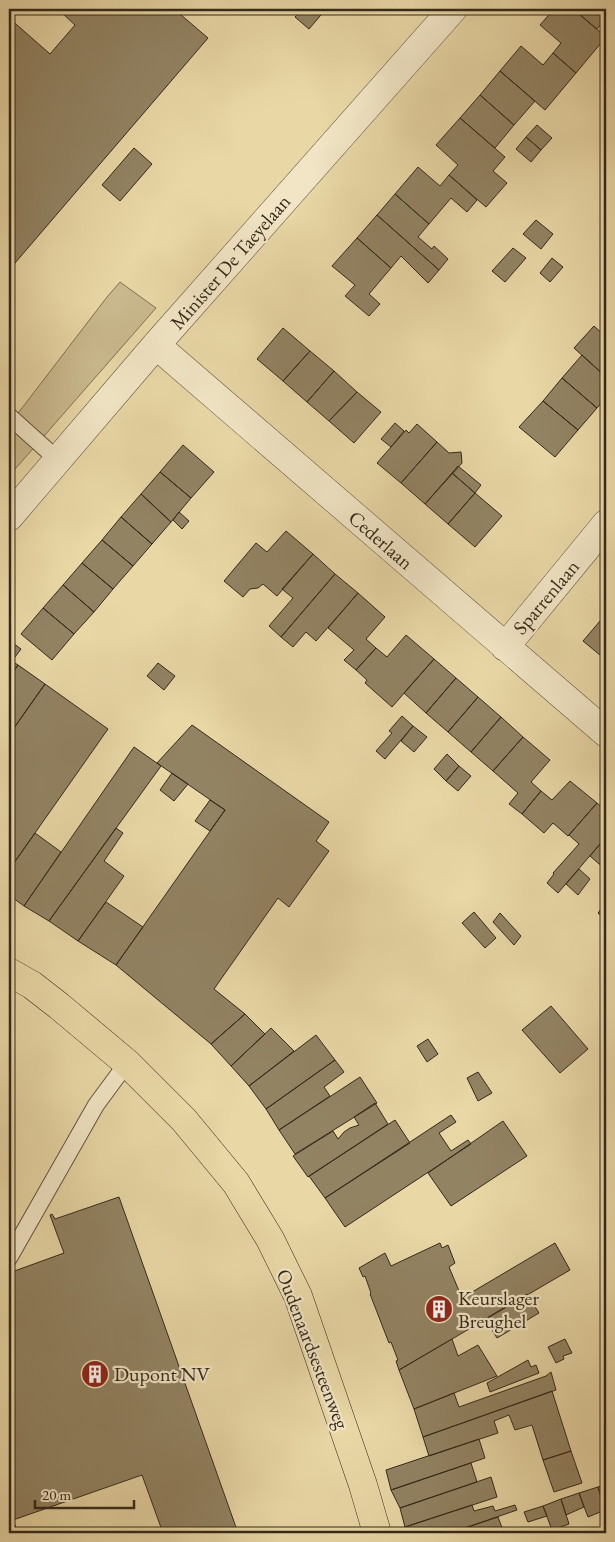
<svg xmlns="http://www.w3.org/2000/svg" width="615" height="1542" font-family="'EB Garamond',serif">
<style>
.green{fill:#cab98e;stroke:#7f7154}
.building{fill:#928363;stroke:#34291b}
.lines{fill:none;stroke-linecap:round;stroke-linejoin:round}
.lane-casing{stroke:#61543e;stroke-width:18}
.street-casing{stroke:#61543e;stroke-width:29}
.primary-casing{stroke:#34291b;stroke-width:29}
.lane{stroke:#f1e5c5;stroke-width:16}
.street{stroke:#f1e5c5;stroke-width:28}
.primary{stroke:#e9d7a6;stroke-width:28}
.labels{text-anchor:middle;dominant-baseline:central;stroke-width:4.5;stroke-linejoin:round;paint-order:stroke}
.street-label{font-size:20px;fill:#34291b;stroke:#f1e5c5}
.poi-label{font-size:20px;fill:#34291b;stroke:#f1e5c5;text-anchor:start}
</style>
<rect width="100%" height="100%" fill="#e9d7a6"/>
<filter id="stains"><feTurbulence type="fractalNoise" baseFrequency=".004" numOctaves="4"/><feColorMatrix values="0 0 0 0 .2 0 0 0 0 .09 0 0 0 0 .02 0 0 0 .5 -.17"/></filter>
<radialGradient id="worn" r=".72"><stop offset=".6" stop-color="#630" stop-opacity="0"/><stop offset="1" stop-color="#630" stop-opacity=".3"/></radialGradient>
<path class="green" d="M120 282 156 308 9 476V425L107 297Z"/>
<path class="building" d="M65 9H174L208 38 9 270V18L50 54 75 25 62 13Z
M302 9H326L309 29 295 17Z
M554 9H573L606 37 576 73 553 53 561 43 540 25Z
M573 9H606V18L597 29Z
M521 46 543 65 553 53 576 73 545 110 500 71Z
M500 71 535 101 514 125 480 95Z
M480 95 514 125 495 148 460 118Z
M460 118 505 157 493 171 507 183 486 207 449 175 458 165 436 145Z
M537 125 552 138 541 150 526 137Z
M526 137 541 150 531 162 516 149Z
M134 148 152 164 120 201 102 185Z
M418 167 440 186 449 175 477 200 467 212 451 198 429 224 395 194Z
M395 194 429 224 418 237 432 249 434 246 448 259 439 270 377 215Z
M377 215 439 270 428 283 401 256 391 268 357 238Z
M536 220 553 234 541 249 523 234Z
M357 238 391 268 369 294 380 304 369 316 345 296 355 285 332 266Z
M513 248 526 258 505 282 492 271Z
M552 258 563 267 550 282 540 273Z
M594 326 606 337V377L574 348Z
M283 328 310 351 283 381 257 359Z
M310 351 334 371 307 402 283 381Z
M582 355 606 377V397L597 408 562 378Z
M334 371 357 392 329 421 307 402Z
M562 378 597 408 578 430 543 401Z
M357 392 381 412 354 443 329 421Z
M543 401 578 430 555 457 519 427Z
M395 423 404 431 391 447 381 439Z
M417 424 437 442 401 483 377 463 406 430 409 433Z
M437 442 449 453 461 452 462 463 425 504 401 483Z
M183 445 214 472 191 498 160 472Z
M458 466 481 485 475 493 452 473Z
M160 472 191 498 171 522 141 494Z
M452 473 475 493 448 524 425 504Z
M475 493 502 516 475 547 448 524Z
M141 494 171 522 152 544 121 517Z
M179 512 189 521 182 529 173 520Z
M121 517 152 544 133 566 102 540Z
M286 531 313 554 277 596 263 584 258 588 250 589 243 597 224 581 256 543 267 552Z
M102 540 133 566 113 589 82 563Z
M313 554 335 574 281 637 269 626 293 598 282 589Z
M82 563 113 589 94 612 63 585Z
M335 574 358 593 316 641 306 632 293 647 281 637Z
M63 585 94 612 74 634 43 608Z
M358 593 385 617 366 639 376 648 356 670 344 660 354 650 328 628Z
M43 608 74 634 52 660 21 634Z
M606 614V660L583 641Z
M406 635 434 659 392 707 365 683 367 680 356 670 376 648 387 657Z
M9 640 21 649 12 661 9 659Z
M9 659 18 665 9 678Z
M434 659 456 678 426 713 404 693Z
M158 663 175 676 164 690 147 676Z
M18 665 45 684 9 735V678Z
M456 678 478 697 448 732 426 713Z
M45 684 108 729 9 870V735Z
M478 697 501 717 471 752 448 732Z
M402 716 413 726 385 759 376 751 392 733 389 731Z
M501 717 523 737 493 771 471 752Z
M192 725 329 822 316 841 329 851 289 907 278 898 214 989 245 1014 211 1044 116 965 225 810 157 763Z
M413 726 427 737 414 752 401 741Z
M523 737 550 760 531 782 541 791 522 814 509 804 518 793 493 771Z
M134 747 161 766 49 921 24 906Z
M447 754 459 766 446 781 434 769Z
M459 766 471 776 458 791 446 781Z
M172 773 188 784 174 801 160 790Z
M570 781 597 803 568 836 553 823 544 833 522 814 541 791 552 800Z
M210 800 225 810 210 831 195 821Z
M597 803 606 811V837L558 893 547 883 554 874 553 873 579 844 569 835Z
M116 828 123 833 104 861 124 876 78 941 49 921Z
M35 833 61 852 24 906 9 895V870Z
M606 837V870L590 856Z
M579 869 590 879 578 895 566 884Z
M106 902 143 927 116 965 78 941Z
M606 903V920L598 913Z
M474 912 496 938 485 948 462 923Z
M500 913 521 936 514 945 493 922Z
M551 1006 588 1049 560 1073 522 1030Z
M245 1014 265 1034 231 1066 211 1044Z
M271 1028 294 1051 249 1086 231 1066Z
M316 1035 335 1060 266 1109 249 1086Z
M428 1039 438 1054 427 1062 417 1046Z
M335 1060 344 1072 324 1087 330 1096 279 1130 266 1109Z
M478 1072 492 1093 478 1101 467 1078Z
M360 1077 377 1103 295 1154 279 1130Z
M375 1103 388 1124 308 1177 293 1156 333 1131 338 1139 344 1132 350 1128 359 1125 354 1117Z
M451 1115 456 1122 439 1133 451 1151 468 1140 471 1144 345 1227 325 1198Z
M395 1120 410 1143 325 1198 309 1176Z
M503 1121 527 1156 451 1206 428 1173Z
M119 1197 238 1533H163L142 1475 13 1520 18 1533H9V1273L64 1253 50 1215 52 1214 55 1219Z
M440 1243 442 1248 448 1245 455 1263 449 1267 462 1298 555 1243 570 1270 399 1370 396 1361 398 1360 391 1342 389 1343 370 1294 371 1293 365 1276 363 1277 359 1268 385 1253 391 1266Z
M527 1294 539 1313 497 1338 485 1319Z
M452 1339 458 1356 478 1345 497 1376 414 1409 399 1370Z
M565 1339 572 1353 563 1356 564 1359 556 1363 548 1347Z
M528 1360 531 1367 536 1365 539 1373 490 1392 487 1383Z
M551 1372 556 1390 423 1437 414 1409 454 1393 459 1407 546 1376Z
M552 1391 571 1451 543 1460 532 1425 515 1430 509 1415 494 1421 498 1433 429 1456 423 1437Z
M479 1439 485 1458 391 1490 386 1470Z
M571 1451 582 1483 554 1492 543 1460Z
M471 1463 477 1482 400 1508 391 1490Z
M491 1477 497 1497 405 1527 400 1508Z
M606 1484V1510H605L598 1487Z
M598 1487 605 1510 588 1517 579 1493Z
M579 1493 584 1507 566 1515 561 1499Z
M561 1499 569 1524 552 1530 543 1506Z
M472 1505 474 1511 493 1506 495 1511 515 1505 517 1510 450 1533H407L405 1527Z
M543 1506 547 1516 528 1522 524 1512Z
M498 1517 504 1533H450Z"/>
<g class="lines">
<g class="lane-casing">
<path id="lane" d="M9 416 58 460
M9 1258 96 1105 127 1063"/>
</g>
<g class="street-casing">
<path id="street" d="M156 345 606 733
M9 517 156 345 453 9
M505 647 606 524"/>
</g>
<g class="primary-casing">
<path id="primary" d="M9 972 32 985 59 1006 127 1063 184 1120 236 1183 270 1239 298 1296 363 1485 377 1533"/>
</g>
<use href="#lane" class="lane"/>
<use href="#street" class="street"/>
<use href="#primary" class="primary"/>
</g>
<defs>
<g id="building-disc" transform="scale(1.4375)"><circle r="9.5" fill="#8f2418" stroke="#f1e5c5"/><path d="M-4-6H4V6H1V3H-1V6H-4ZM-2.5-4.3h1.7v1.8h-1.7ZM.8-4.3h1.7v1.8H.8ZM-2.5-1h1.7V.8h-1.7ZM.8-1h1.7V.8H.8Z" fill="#fff"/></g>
</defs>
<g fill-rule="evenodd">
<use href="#building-disc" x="439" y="1309"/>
<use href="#building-disc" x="95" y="1374"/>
</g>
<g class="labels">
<g class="street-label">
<text transform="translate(230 262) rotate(-49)">Minister De Taeyelaan</text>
<text transform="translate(381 540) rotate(41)">Cederlaan</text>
<text transform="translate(546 597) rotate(-50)">Sparrenlaan</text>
<text transform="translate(313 1349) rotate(69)">Oudenaardsesteenweg</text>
</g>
<g class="poi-label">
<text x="458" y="1298">Keurslager<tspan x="458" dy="23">Breughel</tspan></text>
<text x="114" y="1374">Dupont NV</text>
</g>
</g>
<rect width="615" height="1542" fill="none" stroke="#e9d7a6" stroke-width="30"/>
<rect x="10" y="10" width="595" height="1522" fill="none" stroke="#34291b" stroke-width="2.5"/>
<rect x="15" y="15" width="585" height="1512" fill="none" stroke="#34291b"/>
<path d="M35 1500v8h99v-8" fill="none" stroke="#34291b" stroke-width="2.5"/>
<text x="42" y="1500" font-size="15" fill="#34291b" stroke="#f1e5c5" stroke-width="4" paint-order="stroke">20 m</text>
<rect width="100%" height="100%" filter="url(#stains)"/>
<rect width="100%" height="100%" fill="url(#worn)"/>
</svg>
